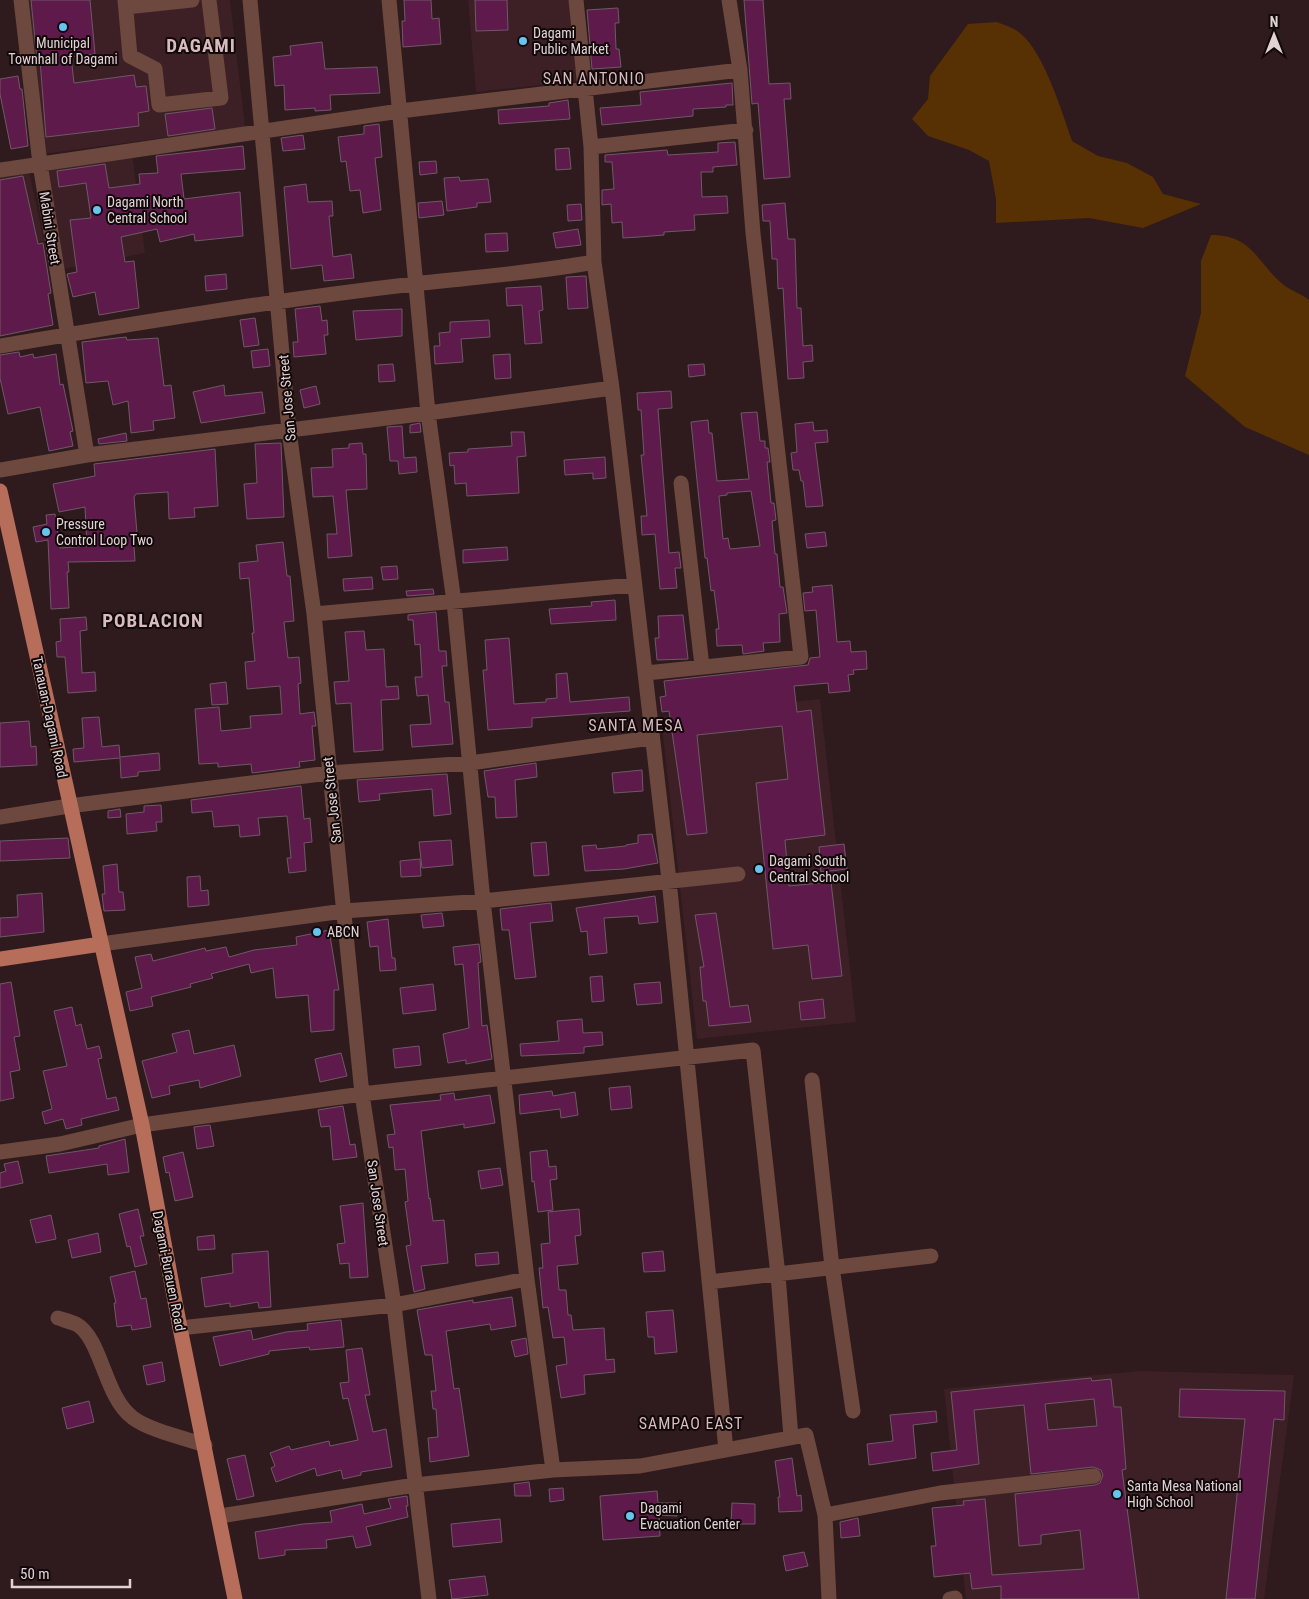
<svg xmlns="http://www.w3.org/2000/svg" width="1309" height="1599" font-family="'Roboto Condensed',sans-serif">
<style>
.built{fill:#3d2025}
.green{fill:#573103}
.building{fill:#5f1a4c;stroke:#6e5966;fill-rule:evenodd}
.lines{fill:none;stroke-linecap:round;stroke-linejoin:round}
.minor{stroke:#6c483e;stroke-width:15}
.major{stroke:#b66d59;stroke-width:15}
.poi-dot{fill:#67c4ef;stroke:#110809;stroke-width:2}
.labels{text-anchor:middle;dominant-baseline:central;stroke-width:4;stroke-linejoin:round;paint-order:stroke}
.poi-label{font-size:14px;fill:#e1d2d4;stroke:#110809;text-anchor:start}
.street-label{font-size:14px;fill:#e1d2d4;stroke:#110809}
.quarter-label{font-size:16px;letter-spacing:1px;fill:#d8bbbf;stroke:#110809}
.district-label{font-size:19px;font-weight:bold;letter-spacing:1px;fill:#d8bbbf;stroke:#110809}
</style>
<rect width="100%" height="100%" fill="#2f1a1d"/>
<path class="built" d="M25 0H230L245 127 42 154Z
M468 0H571L579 81 476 92Z
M132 153 145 253 63 269 47 166Z
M29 171 44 241 0 248V176Z
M820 699 856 1022 697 1039 661 717Z
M1141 1371 1294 1375 1264 1599H966L944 1389Z"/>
<path class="green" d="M997 22C1004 25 1015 28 1021 34 1044 53 1062 112 1072 141L1098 156 1127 163 1153 177 1163 194 1201 204 1143 228 1089 218 996 223V199L989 161 969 150 928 136 912 119 928 99 930 76 968 24Z
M1211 235C1254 235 1256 263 1285 286 1292 291 1302 294 1309 300V455L1245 427 1185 376 1201 313V261Z"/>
<path class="building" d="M31 0H90L95 54 71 57 74 83 134 75 136 87 146 86 149 111 138 113 139 126 46 137 40 60H37Z
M404 0H431L432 19 439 18 441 44 403 47 402 21H405Z
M475 0H507L508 30 476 31Z
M744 0H763L769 84 790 83 791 99H784L790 177 764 179 758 103 752 104Z
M618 8 619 23H615L616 49H619L621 67 592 69 587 10Z
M322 42 325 69 377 67 380 93 330 95 331 110 315 111V108L285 110 284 85 275 86 273 57 291 55 290 46Z
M18 76 20 89H22L28 146 11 149 0 94V79Z
M732 83 733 105H726V107L693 109V116L602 125 600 108 641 105 640 92Z
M568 100 570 119 499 124 498 110 549 106V103Z
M212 108 215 129 168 136 165 114Z
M379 124 382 157 375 158 381 210 363 213 360 190 350 191 346 161 341 162 338 137 364 134V126Z
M303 135 305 149 283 151 281 138Z
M735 142 737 165 713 167V172H701L702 197 727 196 728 213 694 215 695 230 664 232V235L639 237 623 238 622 222 612 223 611 204 602 205V190L614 189 612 162H605V155L667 150 668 155 718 152V143Z
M243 146 245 169 181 174 184 199 240 192 243 236 195 241 194 234 160 242 157 229 121 237 125 262 134 261 139 308 99 315 95 292 73 297 67 274 77 272 70 220 91 218 86 183 59 187 57 171 105 164 109 188 140 184 139 174 158 173 156 156Z
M569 148 571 169 556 170 555 149Z
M436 161 437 173 420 175 419 162Z
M23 176 38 244 43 243 51 293 48 294 53 325 0 336V180Z
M459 177 460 181 488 179 491 202 477 203V207L447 211 444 178Z
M306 184 308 202 332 201 333 216H329L333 257 351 254 354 278 324 281 322 265 291 269 284 187Z
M442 201 444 215 419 218 418 203Z
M785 203 788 239H795L797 308H801L803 346 812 345 813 361 803 362 804 378 788 379 783 288 778 289 777 259H772L770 221H763L762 205Z
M581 204 582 220 568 221 567 205Z
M578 229 581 245 556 248 553 233Z
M507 233 508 251 486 252 485 234Z
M226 274 227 289 206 291 205 276Z
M586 276 588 308 568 309 566 277Z
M541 286 543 310 539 311 542 343 525 344 522 305 507 306 506 288Z
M320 306 322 321 327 320 328 335H324L326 354 294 357 293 342H298L295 309Z
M402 309V336L356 340 353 311Z
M255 318 259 345 244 347 240 320Z
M489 320 490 337 461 339 463 362 435 364 434 346H440L439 333 450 332V322Z
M126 337 127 340 158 338 164 386 171 385 175 418 153 421 154 430 131 433 128 401 113 405 108 381 86 383 82 342Z
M268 349 270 366 253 368 251 351Z
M19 352 20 357 33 354 34 358 56 354 60 385 63 384 73 431 70 432 73 446 49 451 40 407 8 414 0 378V355Z
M510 354 511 378 495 379 493 355Z
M393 364 395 381 379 382 378 365Z
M704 364 705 375 689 377 688 365Z
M224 385 225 396 262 392 265 413 201 423 193 392Z
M316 386 320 404 304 408 300 390Z
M671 391 672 408 658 409 669 553 679 552 681 568H675L677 588 660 589 655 534 642 535 641 516H647L641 455H644L641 410H638L637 393Z
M757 412 760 441H765V448H768L770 462H767L771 503H774L776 520 772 521 775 554H777L780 587H783L787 613 779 614 780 642 763 643 764 651 743 654 742 645 717 646 716 629H719L714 590 711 591 707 558H705L691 422 708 420 709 433H712L717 481 749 479 741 413ZM751 491 760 546 730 549 728 538 723 539 719 496 727 495V493Z
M813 422 814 431 827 430 828 442 815 443 823 506 806 507 803 481H801L799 470H793L791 453 797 452 795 424Z
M420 423 421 432 410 433V425Z
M402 426 404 458 416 457 417 472 399 474 398 461H390L387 427Z
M511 432H524L526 456 517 457 519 493 467 496 466 483 455 484 454 465 450 466 449 453 468 452V449L512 446Z
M126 433 127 441 99 444 98 439Z
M281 443 284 517 247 519 244 484 257 483 255 444Z
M362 443 363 454H366L367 489 346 490 352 556 328 558 327 534H337L333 496 313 497 311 468 333 467 332 449 349 448V444Z
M215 449 218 506 194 508 195 517 169 519 168 492 136 494 134 497 137 533H133L135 561 68 562 69 572H67L69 608 51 609 48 540 36 542 33 527 47 524 46 515 55 514 60 548 87 546 85 507 59 512 53 484 95 476 94 464Z
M605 457 606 478 593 479V473L565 475 564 460Z
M825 532 827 546 807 548 805 534Z
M283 542 287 576H290L294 621 284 622 288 658 299 657 301 683 298 684 300 714 314 712 316 726H312L315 760 299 762 300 767 252 773 251 764 218 767V763L199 764 195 709 219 707 221 731 251 728 250 716 282 714 280 686 247 689 245 662 255 661 252 633H254L249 578 240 579 239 563 258 561 256 545Z
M507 547 508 560 463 563V550Z
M397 566 398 579 383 580 381 567Z
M372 577 373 589 344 591 343 579Z
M832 585 837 642 850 641 851 652 866 651 867 669 853 670 854 674 848 675 850 691 829 693 828 683 794 686 797 712 811 710 825 835 785 840 789 886 831 882 842 976 812 979 808 945 773 949 756 783 788 779 782 726 697 735 707 833 687 835 669 711 662 712 660 697 666 696 664 681 808 665 810 658 820 657 816 610 805 611 803 593 813 592 812 587Z
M433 589 434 594 407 596 406 591Z
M615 600 616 620 551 624 549 609 592 606 591 602Z
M436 612 439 651H446L447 666H442L445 702H449L453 744 412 747 410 725 431 724 428 695 417 696 415 677H422L420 644 415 645 413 620H408V615Z
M683 615 688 659 657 660 655 638H659L658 616Z
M86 617 87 630 80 631 82 673 95 672 96 691 68 693 65 657H57L56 642 61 641 60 619Z
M364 631 366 650 384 649 386 687 398 686 399 699 381 700 383 750 354 752 351 703 336 704 334 682 349 681 345 632Z
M509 638 514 704 546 702V699L557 698 556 674 567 673 570 702 629 697 630 711 532 718V727L488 730 483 670H487L485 640Z
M226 682 228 704 212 705 210 684Z
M99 717 102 747 119 745 120 757 159 753 160 770 138 772V776L121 778 120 758 74 762 73 749 84 748 82 718Z
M29 721 31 747 36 746 37 765 0 767V723Z
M536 763 537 777 515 780 517 817 496 818 495 797H488L484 771Z
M642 770 643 791 614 793 612 773Z
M447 774 451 814 434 816 432 789 379 794 380 800 359 802 357 780Z
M301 786 304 819 310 818 312 842 304 843 306 871 289 873 287 858H291L287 816 258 818 260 835 240 837 239 825 214 827 212 811 192 813 191 800Z
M161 805 162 822H156L157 831 127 834 126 814 144 812V806Z
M120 809 121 817 108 818V811Z
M652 834 658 863 624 869 585 871 582 846 596 845 597 849 626 846V845L638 843V835Z
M68 838 70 858 0 861V841Z
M451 840 453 865 422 868 419 842Z
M546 842 549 875 534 876 531 843Z
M844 844 847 869 821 872 819 847Z
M420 859 421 876 401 877 400 861Z
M117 864 119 892H123L125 910 104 911 102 894H105L103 866Z
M200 876 201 891 208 890 209 905 188 907 187 877Z
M42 893 44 932 0 937V918L18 917 17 895Z
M655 896 658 922 639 924 638 916 604 918 607 953 589 955 587 931 581 932 576 908Z
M551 903 553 921 530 923 536 977 515 979 509 930H502L500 909Z
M442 913 444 926 423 928 421 915Z
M716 913 730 1007 748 1005 751 1022 709 1026 706 1001H703L700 967H704L695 915Z
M388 919 392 958H395L396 970 380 971 378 946 370 947 367 922Z
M329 930 339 990H334V1030L311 1032 308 995 276 998 273 968 251 973 249 964 211 974 213 978 190 984 191 987 151 997 153 1006 130 1011 126 992 142 988 135 957 151 954 153 961 205 948 206 951 226 947 229 957 254 950 297 945 296 937Z
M479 944 481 962 478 963 482 1026 487 1025 492 1059 466 1064V1060L448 1063 443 1034 469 1028 463 964 455 965 453 947Z
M602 976 604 1001 592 1002 590 977Z
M11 982 20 1036 14 1037 20 1070 10 1072 14 1098 0 1101V984Z
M660 982 662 1003 637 1005 634 984Z
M433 984 436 1010 403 1014 400 988Z
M823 999 825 1018 801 1020 799 1002Z
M72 1007 76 1026 81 1024 87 1049 99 1046 102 1058 98 1059 107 1099 116 1097 119 1110 81 1119 82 1125 66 1129 63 1119 45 1124 42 1112 52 1109 43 1071 67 1066 54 1011Z
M582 1019 583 1033 602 1032 603 1045 584 1047V1053L521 1056 520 1044 559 1041 557 1021Z
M189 1030 194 1054 234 1045 241 1076 200 1088 199 1080 169 1086 170 1094 152 1098 142 1061 177 1052 172 1034Z
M419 1046 421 1065 395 1068 393 1049Z
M341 1053 347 1076 320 1082 315 1059Z
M630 1086 632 1108 611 1110 609 1088Z
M552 1091 553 1096 575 1092 578 1115 561 1118 560 1109 520 1114 519 1095Z
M454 1093 455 1100 490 1095 495 1123 464 1128V1124L421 1131 429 1199 430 1198 433 1221 444 1220 448 1263 421 1266 425 1289 414 1292 406 1246 411 1245 405 1202 408 1201 405 1169 395 1170 393 1147 389 1148 387 1135 395 1134 390 1105 441 1100 440 1095Z
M343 1106 350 1145 355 1144 357 1157 333 1160 330 1126 321 1127 318 1110Z
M210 1125 214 1146 197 1149 194 1127Z
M125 1139 129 1172 108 1175 107 1164 49 1173 46 1156 99 1148V1146Z
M547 1150 549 1167 556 1166 557 1179 550 1180 553 1210 538 1212 534 1181 532 1182 530 1152Z
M183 1152 193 1197 175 1201 169 1172 166 1173 163 1157Z
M18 1161 23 1183 0 1188V1173L6 1171 4 1164Z
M500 1168 503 1185 481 1189 478 1171Z
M363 1203 368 1277 350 1278 349 1263 340 1264 337 1244 345 1243 340 1206Z
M138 1209 144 1236H140L147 1264 135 1267 130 1246 127 1247 119 1214Z
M579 1209 581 1235 575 1236 578 1264 557 1266 559 1290H566L568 1315H571L573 1330 604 1328 606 1360 614 1359 615 1372 584 1375 585 1394 561 1398 556 1366 567 1364 564 1337 553 1338 548 1307 543 1308 539 1268H543L541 1244 550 1243 548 1212Z
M51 1215 56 1239 36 1243 30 1220Z
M98 1233 101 1252 72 1258 68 1240Z
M214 1235 215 1249 198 1250 197 1237Z
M268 1251 271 1307 259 1308 258 1302 230 1307V1303L205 1307 201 1278 233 1273 232 1254Z
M663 1251 665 1271 644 1272 642 1253Z
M498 1252 499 1264 476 1266 475 1254Z
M135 1271 141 1299 146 1298 151 1327 132 1330 131 1325 117 1327 114 1303H116L110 1277Z
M512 1297 516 1326 491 1330 490 1324 446 1331 454 1389 459 1388 469 1456 430 1462 428 1438 438 1437 436 1409H433L431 1391H436L432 1355H425L417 1310 473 1300V1303Z
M673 1310 677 1352 655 1354 654 1337H648L646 1312Z
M341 1320 344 1347 310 1350 309 1347 269 1351V1354L220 1366 213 1337 251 1330 253 1340 286 1332 308 1330 307 1324Z
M526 1338 528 1354 515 1357 511 1341Z
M362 1348 370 1395H365L373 1432 386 1429 392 1467 361 1472V1475L343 1479 341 1470 317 1476 315 1468 276 1482 271 1468 275 1466 270 1453 289 1446 291 1450 329 1441 330 1446 358 1440 348 1398 343 1399 340 1383 349 1382 346 1350Z
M162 1362 165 1381 147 1385 143 1366Z
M1091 1378 1092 1381 1111 1379 1114 1407H1121L1126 1469 1122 1470 1139 1599H1001V1586L972 1589 970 1573 934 1577 931 1546H936L932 1508 964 1505 963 1501 985 1499 992 1575 1084 1569 1080 1530 1041 1535V1544L1019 1546 1015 1494 1095 1485 1100 1483 1103 1475 1101 1470 1093 1467 1031 1474 1024 1405 974 1410 979 1464 933 1471 931 1453 957 1450 951 1392ZM1094 1399 1097 1426 1048 1430 1045 1404Z
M1180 1389 1285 1391 1284 1420 1274 1419 1255 1599H1226L1245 1419 1179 1417Z
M89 1401 94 1422 67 1429 62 1408Z
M936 1411 937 1422 913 1425 916 1458 869 1465 867 1444 893 1441 890 1415Z
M245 1455 254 1496 237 1500 227 1459Z
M792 1458 797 1496 801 1495 802 1511 779 1512 778 1497H780L775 1461Z
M529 1482 531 1496H515L514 1484Z
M563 1488 564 1500 550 1502 549 1489Z
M657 1491 658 1503H677V1516L659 1515 660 1536 603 1540 600 1496Z
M407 1496 408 1506H406L408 1517 366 1527 371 1545 356 1548 353 1536 326 1540 327 1548 285 1550V1555L259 1559 255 1532 303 1524 332 1522 330 1511 362 1504 364 1514 391 1508 388 1499Z
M732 1503 755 1504V1524H731Z
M858 1518 860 1536 841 1538 840 1522Z
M500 1519 502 1542 453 1547 451 1524Z
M804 1552 808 1566 786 1571 783 1556Z
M485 1576 488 1595 452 1599 449 1580Z"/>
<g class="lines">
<path class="minor" d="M21 0 40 164 87 455
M125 0 130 56 155 69 159 105 221 98 209 0
M250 0 289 431 314 614 362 1094 394 1305 429 1599
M389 0 428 413 454 602 483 901 527 1279 553 1470
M576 0 591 147 594 262 612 388 669 880 726 1450
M126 7 192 0
M591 147 746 130
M0 170 400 111 740 70
M0 346C137 323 276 300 414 284 474 277 534 273 594 262
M0 470 87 455 428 413 612 388
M681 483 702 666
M314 614 633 585
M646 673 801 657 753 233 740 70 729 0
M0 817 69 806 329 773 470 763 651 738
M101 944 344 911 483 901 738 874
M812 1080 832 1267 853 1411
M0 1152 60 1144 142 1125 362 1094 753 1050 778 1275 791 1437
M709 1282 931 1256
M58 1318C64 1320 71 1322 76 1324 102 1338 104 1397 133 1418 149 1430 184 1438 205 1445
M180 1328 394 1305 527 1279
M825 1515 940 1493 1094 1476
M220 1516 415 1485 553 1470 640 1466 806 1435 825 1515 829 1599
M950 1599 955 1598"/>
<path class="major" d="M0 491 142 1125 180 1328 235 1599
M0 959 101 944"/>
</g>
<g class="poi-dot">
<circle cx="63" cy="27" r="5"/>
<circle cx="523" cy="41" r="5"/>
<circle cx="97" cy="210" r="5"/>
<circle cx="46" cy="532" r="5"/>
<circle cx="759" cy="869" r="5"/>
<circle cx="317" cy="932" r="5"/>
<circle cx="1117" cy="1494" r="5"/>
<circle cx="630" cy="1516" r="5"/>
</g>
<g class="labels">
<g class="poi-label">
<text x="533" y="33">Dagami<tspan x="533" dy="16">Public Market</tspan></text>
<text x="63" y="43" text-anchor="middle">Municipal<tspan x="63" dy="16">Townhall of Dagami</tspan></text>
<text x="107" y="202">Dagami North<tspan x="107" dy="16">Central School</tspan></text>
<text x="56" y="524">Pressure<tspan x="56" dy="16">Control Loop Two</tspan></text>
<text x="769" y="861">Dagami South<tspan x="769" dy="16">Central School</tspan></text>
<text x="327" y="932">ABCN</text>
<text x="1127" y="1486">Santa Mesa National<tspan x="1127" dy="16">High School</tspan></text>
<text x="640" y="1508">Dagami<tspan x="640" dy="16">Evacuation Center</tspan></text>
</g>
<g class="street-label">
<text transform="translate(50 228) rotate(81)">Mabini Street</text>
<text transform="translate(287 398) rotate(-95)">San Jose Street</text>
<text transform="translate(50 717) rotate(78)">Tanauan-Dagami Road</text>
<text transform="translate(332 800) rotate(-96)">San Jose Street</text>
<text transform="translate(378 1203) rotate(82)">San Jose Street</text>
<text transform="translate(169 1271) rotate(79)">Dagami-Burauen Road</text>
</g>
<g class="quarter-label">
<text x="594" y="78">SAN ANTONIO</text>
<text x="636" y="725">SANTA MESA</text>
<text x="691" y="1423">SAMPAO EAST</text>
</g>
<g class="district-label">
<text x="201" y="45">DAGAMI</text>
<text x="153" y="620">POBLACION</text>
</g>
</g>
<g transform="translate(1274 35)" stroke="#110809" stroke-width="4" paint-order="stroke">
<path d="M0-4L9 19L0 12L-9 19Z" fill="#e1d2d4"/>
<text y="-8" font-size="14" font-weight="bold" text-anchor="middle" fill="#e1d2d4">N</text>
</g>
<path d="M12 1579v8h118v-8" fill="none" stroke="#e1d2d4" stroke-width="2.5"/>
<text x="20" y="1579" font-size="15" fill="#e1d2d4" stroke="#110809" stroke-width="4" paint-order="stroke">50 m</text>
</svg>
